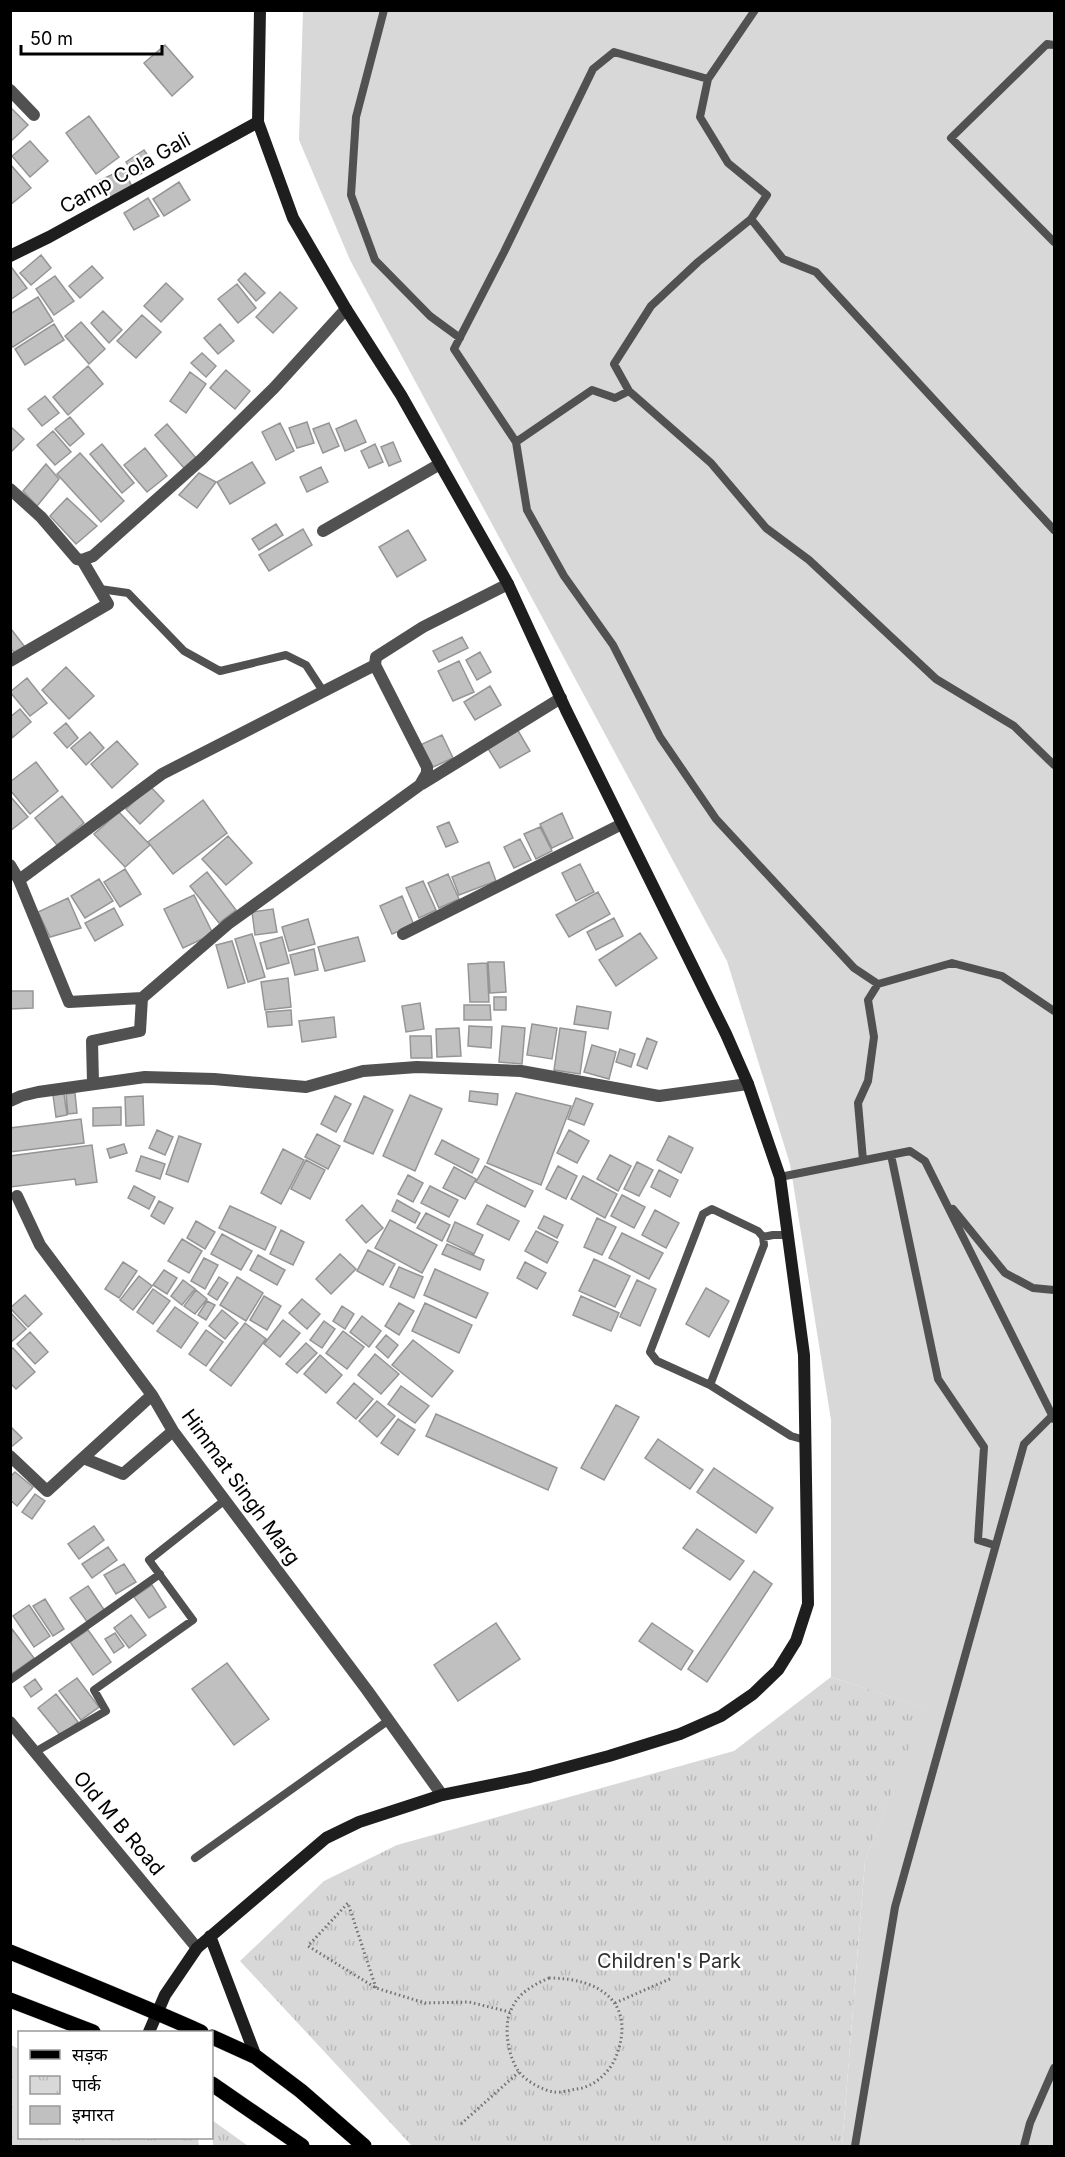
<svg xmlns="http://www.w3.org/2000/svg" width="1065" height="2157" font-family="Inter,'Noto Sans Devanagari',sans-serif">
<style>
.green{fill:#d8d8d8}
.park{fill:url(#park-tufts)}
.building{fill:#c0c0c0;stroke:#959595;stroke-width:1.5}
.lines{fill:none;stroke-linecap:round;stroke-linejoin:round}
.primary-casing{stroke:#dbdbdb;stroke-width:16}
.path{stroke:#737373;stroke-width:3;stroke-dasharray:1.5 3;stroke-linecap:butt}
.lane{stroke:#515151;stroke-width:8}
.street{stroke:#515151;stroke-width:12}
.secondary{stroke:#1e1e1e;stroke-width:12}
.primary{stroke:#000;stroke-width:15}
.labels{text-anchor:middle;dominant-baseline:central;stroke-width:5;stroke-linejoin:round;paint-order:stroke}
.street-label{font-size:20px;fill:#000;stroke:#fff}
.park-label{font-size:20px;fill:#2f2f2f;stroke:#fff}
</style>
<defs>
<pattern id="park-tufts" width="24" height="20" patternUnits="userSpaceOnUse" patternTransform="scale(1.5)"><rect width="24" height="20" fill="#d8d8d8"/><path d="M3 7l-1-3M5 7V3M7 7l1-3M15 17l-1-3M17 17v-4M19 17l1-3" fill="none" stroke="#b8b8b8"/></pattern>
</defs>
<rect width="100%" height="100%" fill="#fff"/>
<path class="green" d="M303 11H1054V2146H842L865 1861 924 1708 831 1677V1420L790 1164 727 961 350 260 299 140Z"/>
<path class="park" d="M831 1677 925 1708 865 1861 842 2146H412L240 1961 324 1881 397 1845 734 1751Z
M11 2045 19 2049 20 2138H198L199 2146H11Z
M212 2120 248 2146H213Z"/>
<path class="building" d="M165 45 193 77 172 96 144 63Z
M10 107 28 125 10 142Z
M89 116 119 157 96 174 66 133Z
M30 141 48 161 30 177 12 156Z
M144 150 154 165 136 177 126 162Z
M10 164 31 188 10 205Z
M124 169 132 187 106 199 98 181Z
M179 182 190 200 164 216 153 199Z
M148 198 159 216 134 230 124 213Z
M41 255 51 268 31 285 20 273Z
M92 266 103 278 80 298 69 286Z
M12 268 27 288 10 300V269Z
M245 273 265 293 256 301 238 280Z
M55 276 74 301 54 315 36 289Z
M166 283 183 299 161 322 144 306Z
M237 284 256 308 238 323 218 299Z
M280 292 297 308 273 333 256 317Z
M38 297 53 321 13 347 10 344V314Z
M103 311 122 330 109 343 91 323Z
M142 315 161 332 136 358 117 341Z
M81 322 105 349 89 364 65 336Z
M54 324 64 340 25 365 15 349Z
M220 324 234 341 218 354 204 338Z
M202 353 216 366 206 377 191 363Z
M88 366 103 384 68 415 53 397Z
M226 370 250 391 235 409 210 388Z
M190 372 206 384 186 413 170 401Z
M45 396 59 413 42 426 28 409Z
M70 417 84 434 70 446 55 429Z
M356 420 366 442 345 451 336 429Z
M307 422 314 443 297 448 289 428Z
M280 423 294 451 276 460 262 432Z
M329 423 339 446 323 453 313 429Z
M167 424 196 458 184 468 155 435Z
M10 426 24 439 10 453Z
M53 431 71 452 55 465 37 445Z
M393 442 401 461 389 466 381 447Z
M102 444 134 483 122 493 90 454Z
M375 444 383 462 369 468 361 451Z
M145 448 167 476 147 492 124 465Z
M80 453 124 501 101 522 57 474Z
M252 462 265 483 230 504 217 482Z
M46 464 59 479 37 506 23 491Z
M321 467 328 482 307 492 300 477Z
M199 473 216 482 197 508 179 495Z
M67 498 97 526 76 544 50 516Z
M276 524 283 535 259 550 252 539Z
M303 529 312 545 269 571 259 555Z
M408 530 426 560 397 577 379 547Z
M11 629 25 647 16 654 10 648Z
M462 637 468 648 439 662 433 651Z
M480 652 491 672 477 680 466 660Z
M459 661 474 692 453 701 438 671Z
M66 667 94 696 69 719 42 690Z
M27 678 47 703 30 716 10 692Z
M490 686 501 705 475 720 464 702Z
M20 709 31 722 12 738 10 717Z
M66 723 78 738 67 748 54 733Z
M517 729 530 751 500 768 487 747Z
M90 732 104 748 86 765 71 748Z
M442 735 453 758 431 768 420 745Z
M117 741 138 764 112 788 91 764Z
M36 762 58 791 30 814 10 790V782Z
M150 786 164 801 140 824 126 809Z
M10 796 28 817 10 831Z
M62 796 84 823 57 845 35 818Z
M203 800 227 833 173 874 148 842Z
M119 812 150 845 125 867 94 834Z
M562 813 573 838 552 848 540 824Z
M449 822 458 842 446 847 437 827Z
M540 827 552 851 536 859 524 834Z
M228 836 252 863 226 885 202 859Z
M520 839 531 860 514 868 504 847Z
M489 862 496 881 459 895 452 877Z
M580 864 594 892 576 901 562 873Z
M125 869 141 894 120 907 104 882Z
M207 872 236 910 219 923 190 886Z
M448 874 459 899 439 908 428 883Z
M99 879 113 901 85 918 71 896Z
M423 881 436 910 419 918 406 888Z
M598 892 610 914 569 937 556 915Z
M194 895 213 934 183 948 164 909Z
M402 896 414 925 392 934 380 906Z
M68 898 81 928 50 937 38 912Z
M114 908 123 925 95 941 85 923Z
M273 909 277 932 255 935 252 912Z
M614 918 623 936 596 950 587 932Z
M308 919 315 944 289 951 282 927Z
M640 933 657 958 616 986 599 960Z
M252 934 265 977 248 982 235 939Z
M282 937 289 963 267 969 260 943Z
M358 937 365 961 325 971 318 947Z
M232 941 245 983 228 988 216 945Z
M314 949 318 970 295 975 290 955Z
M488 962H504L506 992 490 993Z
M487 963 489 1002H470L468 964Z
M288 978 291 1007 265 1010 261 982Z
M10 991H33V1008L10 1009Z
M494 997H506V1010H494Z
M420 1003 424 1029 406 1032 402 1006Z
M464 1005H490L491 1020H464Z
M577 1006 611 1012 608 1029 574 1024Z
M291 1010 292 1025 268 1027 266 1012Z
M334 1017 336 1037 302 1042 299 1021Z
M532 1024 557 1028 552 1059 527 1055Z
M469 1026 492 1027 491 1048 468 1046Z
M502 1026 525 1028 522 1064 499 1062Z
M459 1028 461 1056 437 1057 436 1029Z
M560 1028 586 1032 580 1074 554 1070Z
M410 1036H431L432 1058H411Z
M647 1038 657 1042 647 1069 637 1065Z
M592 1045 616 1052 609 1079 584 1072Z
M620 1049 635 1054 631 1067 616 1062Z
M470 1091 498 1094 497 1105 469 1101Z
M75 1093 77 1113 68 1114 66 1094Z
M516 1093 571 1106 541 1185 487 1163Z
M64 1094 67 1115 56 1117 53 1095Z
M410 1095 442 1109 415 1171 383 1156Z
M143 1096 144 1125 126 1126 125 1097Z
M335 1096 351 1104 336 1132 321 1124Z
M364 1096 393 1110 373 1154 344 1141Z
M576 1098 593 1104 584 1125 568 1119Z
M121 1107V1125L93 1126V1108Z
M81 1119 84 1143 10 1152V1128Z
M157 1130 173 1137 165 1155 149 1148Z
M569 1130 589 1141 577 1163 557 1153Z
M317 1134 340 1146 328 1169 305 1157Z
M179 1136 201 1144 188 1182 166 1174Z
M669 1136 693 1148 681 1173 657 1160Z
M442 1140 479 1159 472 1173 435 1154Z
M124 1144 127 1153 110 1158 107 1149Z
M92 1145 97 1182 76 1185 75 1179 10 1187V1156Z
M283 1149 304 1160 281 1204 261 1193Z
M610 1155 631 1166 618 1191 597 1179Z
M141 1156 165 1164 160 1179 136 1171Z
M306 1160 325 1170 310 1199 291 1189Z
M637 1162 653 1170 639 1196 624 1189Z
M485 1166 533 1191 525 1207 476 1182Z
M558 1166 577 1176 566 1199 546 1189Z
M454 1167 476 1179 465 1199 443 1188Z
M659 1170 678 1180 670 1197 651 1187Z
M408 1175 423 1183 413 1202 398 1194Z
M583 1176 617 1194 605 1218 571 1199Z
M134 1186 155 1197 149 1209 128 1198Z
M430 1186 458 1200 449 1217 421 1203Z
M622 1195 645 1207 634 1228 611 1216Z
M397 1200 420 1213 415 1223 392 1211Z
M159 1201 173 1208 164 1224 151 1216Z
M362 1205 383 1228 366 1243 346 1220Z
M487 1205 519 1221 509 1240 477 1224Z
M230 1206 276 1227 265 1250 219 1228Z
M655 1210 679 1223 666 1248 642 1235Z
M426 1213 450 1225 442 1241 417 1228Z
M544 1216 563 1225 557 1238 538 1228Z
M597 1218 616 1227 602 1255 584 1247Z
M390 1220 437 1245 422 1273 375 1248Z
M196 1221 215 1232 205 1249 187 1238Z
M455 1222 483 1235 474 1254 447 1241Z
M281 1230 304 1242 293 1265 270 1254Z
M536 1231 558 1242 547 1263 525 1251Z
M622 1233 663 1253 649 1279 609 1258Z
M222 1234 252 1251 241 1270 211 1254Z
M182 1239 202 1251 189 1273 168 1261Z
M447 1244 484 1260 480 1270 442 1254Z
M368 1250 395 1264 383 1285 357 1271Z
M340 1254 356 1269 331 1294 316 1279Z
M258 1255 285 1270 277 1285 250 1270Z
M204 1258 218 1265 205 1289 191 1281Z
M594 1259 630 1276 615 1307 579 1291Z
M123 1262 137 1271 119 1298 105 1289Z
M525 1262 546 1273 537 1289 517 1278Z
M399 1267 423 1277 414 1298 390 1287Z
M435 1269 488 1293 476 1318 424 1295Z
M164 1270 177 1278 167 1294 153 1285Z
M139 1276 152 1286 133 1310 120 1300Z
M219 1277 228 1283 217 1300 208 1294Z
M237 1277 263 1293 246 1321 220 1305Z
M183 1280 195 1289 182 1305 171 1296Z
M637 1280 656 1289 640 1326 620 1317Z
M706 1288 729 1301 709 1337 686 1324Z
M153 1289 170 1301 153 1324 137 1312Z
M196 1290 207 1299 195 1314 184 1306Z
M25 1295 42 1314 28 1327 10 1308Z
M264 1296 281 1306 267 1330 250 1320Z
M581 1296 619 1313 611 1331 573 1315Z
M302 1299 320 1314 307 1329 289 1313Z
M207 1301 215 1305 206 1320 198 1315Z
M399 1303 414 1311 399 1335 385 1326Z
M425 1303 472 1325 459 1353 412 1331Z
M342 1306 354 1314 345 1329 333 1321Z
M175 1307 198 1323 181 1348 157 1331Z
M222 1310 238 1323 225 1339 209 1326Z
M10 1312 26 1329 10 1343Z
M362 1316 381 1331 369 1347 350 1332Z
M283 1320 300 1333 280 1357 264 1344Z
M324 1321 335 1329 322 1348 310 1340Z
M245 1323 266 1339 231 1386 210 1370Z
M206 1330 223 1342 206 1366 189 1354Z
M343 1331 364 1347 347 1369 326 1353Z
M30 1332 48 1352 35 1364 17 1344Z
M386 1335 398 1345 388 1358 376 1347Z
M413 1340 453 1371 432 1397 392 1365Z
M306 1343 317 1353 297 1373 286 1364Z
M13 1348 35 1372 16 1389 10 1383V1350Z
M375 1354 399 1374 381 1394 358 1375Z
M320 1355 342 1375 326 1393 304 1374Z
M354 1383 373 1399 356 1419 337 1403Z
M401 1386 429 1406 415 1423 388 1404Z
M377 1401 395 1416 377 1437 359 1421Z
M616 1405 639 1417 604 1480 581 1468Z
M436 1414 557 1468 548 1490 426 1436Z
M398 1419 415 1430 398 1455 381 1443Z
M10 1426 22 1438 10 1448Z
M658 1439 703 1470 690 1489 645 1458Z
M714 1468 773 1508 756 1533 697 1492Z
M15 1472 33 1487 17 1506 10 1500V1477Z
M35 1494 45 1501 32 1519 22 1512Z
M94 1526 104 1540 79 1559 68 1544Z
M697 1529 744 1561 730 1580 683 1548Z
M108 1547 117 1560 92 1578 82 1564Z
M124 1564 136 1582 116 1594 104 1575Z
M754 1571 772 1584 707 1682 688 1669Z
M152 1585 166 1607 149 1618 134 1597Z
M88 1586 105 1611 88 1623 70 1598Z
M45 1599 64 1629 53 1636 33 1606Z
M29 1605 50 1636 34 1647 13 1616Z
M131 1615 146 1635 129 1648 114 1628Z
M496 1623 520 1659 458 1701 434 1665Z
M652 1623 693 1651 681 1670 639 1641Z
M12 1629 34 1658 13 1673 10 1670Z
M88 1630 111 1662 93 1675 70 1642Z
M115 1633 124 1646 114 1653 105 1639Z
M227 1663 269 1719 234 1745 192 1689Z
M77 1678 99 1707 81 1720 59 1691Z
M35 1679 42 1689 31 1697 24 1687Z
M56 1694 78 1722 61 1736 38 1708Z"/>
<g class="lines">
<g class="primary-casing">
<path id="primary" d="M10 1952C74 1978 138 2004 201 2032
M10 2000 93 2032
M212 2037 256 2057 301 2091 364 2146
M212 2084 302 2146"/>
</g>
<path class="path" d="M549 1978C601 1978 638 2004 615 2059 608 2074 593 2087 577 2089 570 2090 561 2093 554 2092 542 2090 526 2081 519 2072 508 2057 503 2026 511 2010 518 1993 533 1985 549 1978Z
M376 1988 348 1903 308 1946 376 1988 425 2003 469 2002 510 2012
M615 2003 672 1978
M461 2124 519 2072"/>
<path class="lane" d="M384 10 356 117 351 195 375 260 430 316 460 338
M1054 45 1047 44 951 138 1054 242
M708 79 755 10
M629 391 614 364 651 306 698 262 751 219 783 259 816 272 1054 530
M516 442 454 349 504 252 593 69 614 52 708 79 700 117 728 163 767 195 751 219
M100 589 128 593 184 651 220 671 286 655 306 665 323 691
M878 984 854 968 716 819 660 737 613 645 564 576 527 510 516 442 592 390 615 398 629 391 711 463 766 528 809 560 936 679 1014 726 1054 765
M891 1155 938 1379 984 1447 978 1540 994 1545
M863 1160 858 1103 868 1081 874 1037 868 1000 878 984 952 963 1002 976 1054 1011
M780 1177 910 1151 925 1161 1054 1419
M953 1209 1005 1273 1033 1288 1054 1290
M763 1237 773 1235H787
M710 1385 764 1245 763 1237 758 1231 712 1209 703 1214 650 1352 657 1361 710 1385 791 1436 805 1440
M10 1680 160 1574
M35 1752 106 1711 94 1690 193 1620 149 1560 225 1500
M195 1858 389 1720
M855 2146 895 1907 1024 1444 1052 1416
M1024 2146 1030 2123 1054 2068"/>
<path class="street" d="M10 90 34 115
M10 489 41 517 77 559 82 560 93 556 202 459 274 388 346 309
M323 531 440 464
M10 661 108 604 82 560
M422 784 561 698
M10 865 19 880 162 774 375 665
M19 880 69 1002 142 998 228 924 420 785 427 773V767L375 665 376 657 423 627 508 584
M403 934 622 824
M93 1083 92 1041 140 1031 142 998
M10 1101 21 1096 38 1092 145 1077 214 1079 306 1087 363 1071 417 1067 521 1071 659 1096 748 1084
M17 1196 40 1245 152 1395 173 1431 367 1690 442 1795
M10 1456 47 1491 83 1458 123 1474 173 1431
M83 1458 152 1395
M10 1722 197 1948"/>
<path class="secondary" d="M10 256 49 237 258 122
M210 1936 256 2057
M149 2032 165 1995 197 1948 326 1838 359 1822 442 1795 530 1777 609 1756 680 1734 721 1716 753 1694 778 1670 796 1641 808 1604 804 1355 780 1177 748 1084 726 1034 566 710 508 584 401 395 346 309 293 218 258 122 260 10"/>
<use href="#primary" class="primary"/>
</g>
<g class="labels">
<g class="street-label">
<text transform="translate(125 173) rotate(-29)">Camp Cola Gali</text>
<text transform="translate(241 1487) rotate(54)">Himmat Singh Marg</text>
<text transform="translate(119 1823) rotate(50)">Old M B Road</text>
</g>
<g class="park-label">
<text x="669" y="1961">Children's Park</text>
</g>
</g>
<rect width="1065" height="2157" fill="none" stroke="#000000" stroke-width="24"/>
<rect x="18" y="2031" width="195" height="108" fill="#ffffff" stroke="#999999" stroke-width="1.5"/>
<rect x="30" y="2050" width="30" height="9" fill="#000000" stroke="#999999" stroke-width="1.5"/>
<text x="72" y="2061" font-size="18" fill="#000000">सड़क</text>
<rect x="30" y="2076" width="30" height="18" fill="url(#park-tufts)" stroke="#999999" stroke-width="1.5"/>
<text x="72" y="2091" font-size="18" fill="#000000">पार्क</text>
<rect x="30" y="2106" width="30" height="18" fill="#c0c0c0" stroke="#999999" stroke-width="1.5"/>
<text x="72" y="2121" font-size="18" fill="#000000">इमारत</text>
<path d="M21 45v9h141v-9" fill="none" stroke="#000000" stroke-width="3"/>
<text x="30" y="45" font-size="18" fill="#000000" stroke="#ffffff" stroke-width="4.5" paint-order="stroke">50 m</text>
</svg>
